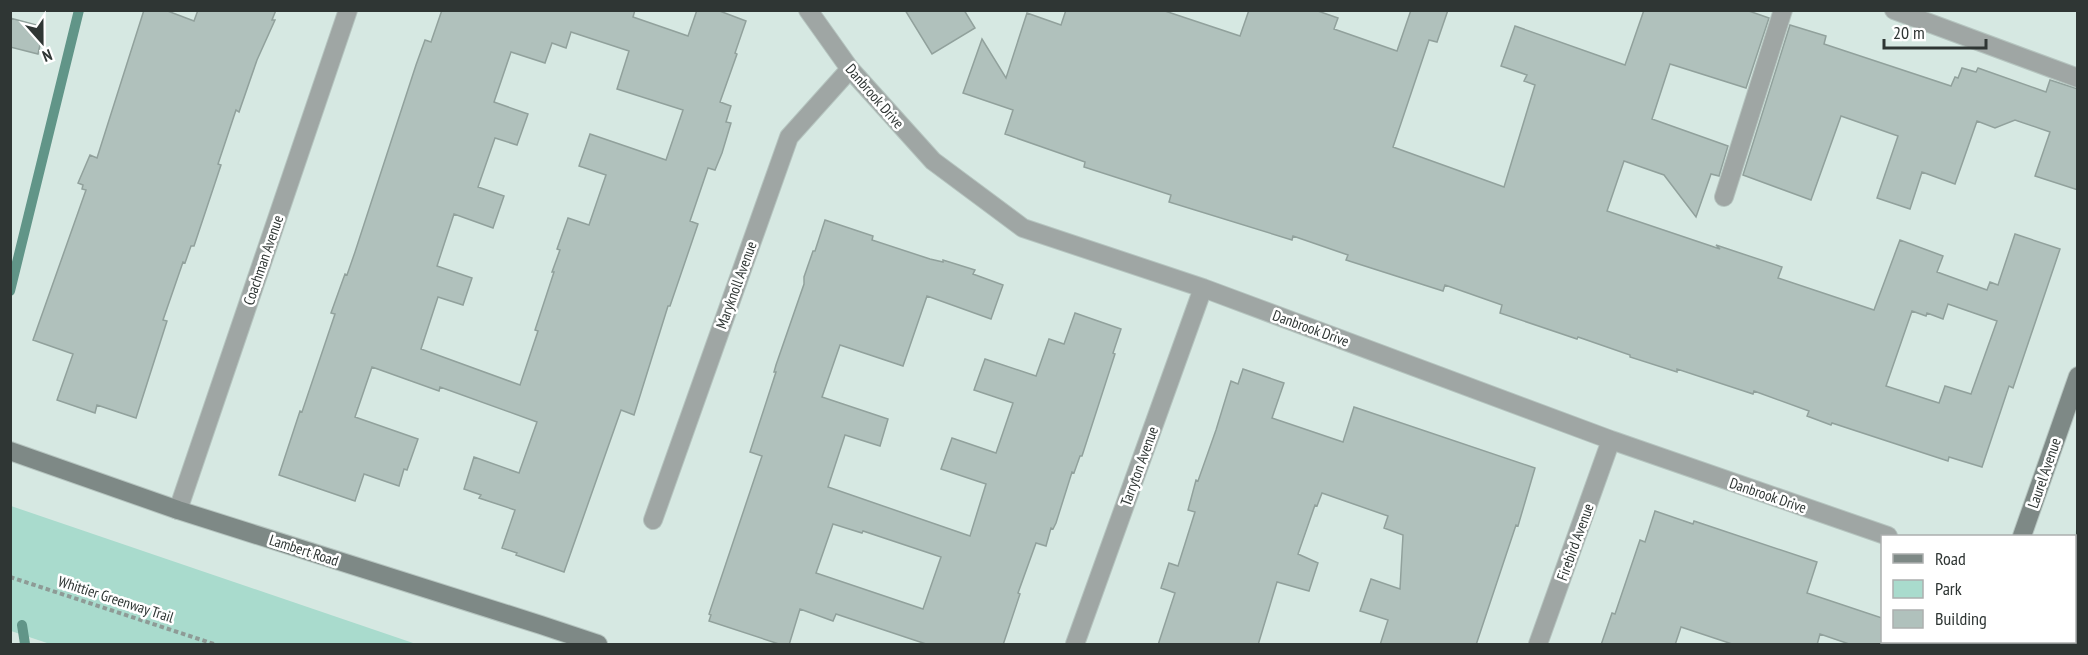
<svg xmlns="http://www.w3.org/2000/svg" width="2088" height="655" font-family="'PT Sans Narrow',sans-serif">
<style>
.built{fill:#c4ded6}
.green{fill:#a9dbcd}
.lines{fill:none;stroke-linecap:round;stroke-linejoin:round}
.stream{stroke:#619588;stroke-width:10}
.building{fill:#b0c1bc;stroke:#91a19c;stroke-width:1.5;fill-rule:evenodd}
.lane-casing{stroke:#b5c4bf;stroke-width:20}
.street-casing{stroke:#b5c4bf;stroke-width:20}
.secondary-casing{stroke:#b5c4bf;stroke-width:20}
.path{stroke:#8e9b96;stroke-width:4;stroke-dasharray:4.5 3;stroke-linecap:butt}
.lane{stroke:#9fa6a4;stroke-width:18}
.street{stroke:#9fa6a4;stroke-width:18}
.secondary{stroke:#7e8986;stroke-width:18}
.labels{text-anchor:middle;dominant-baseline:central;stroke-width:5;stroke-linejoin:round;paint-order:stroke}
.street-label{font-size:15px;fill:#2f3634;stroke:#fff}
</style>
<rect width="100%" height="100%" fill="#d6e8e2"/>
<path class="built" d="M2077 526V644H2037L2038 642H2074V536Z"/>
<path class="green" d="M11 506 416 644H50L11 631Z"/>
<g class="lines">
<path class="stream" d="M10 291 79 10
M22 625 25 644"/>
</g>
<path class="building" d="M144 10H165L194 21 198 10H276L272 20H275L257 60 239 112 236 110 218 164 221 165 194 246H191L185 263 183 262 163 320 167 321 136 418 97 405 95 413 57 400 73 354 33 340 86 190 82 189 83 185 78 183 90 155 97 158Z
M442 10H635L633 17 688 36 697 10H717L746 21 735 53 737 54 720 102 731 106 726 122 731 123 722 153 715 170 708 168 690 221 698 224 670 306H668L634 415 621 410 564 572 516 555 517 553 502 548 515 510 479 498 481 495 464 489 474 457 519 473 537 422 440 387 439 391 372 367 355 417 418 439 407 470 404 469 399 486 364 474 355 501 279 475 300 411 302 412 335 314 331 313 345 274 347 275 355 252 416 65 425 40 431 42ZM571 32 629 51 617 89 683 110 666 160 590 134 579 166 606 175 589 225 568 218 557 249 560 250 552 272H554L535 330 538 331 520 385 421 349 438 297 463 305 472 278 437 266 454 214 493 228 504 196 478 187 495 138 517 145 528 114 494 102 511 52 545 63 552 43 566 48Z
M905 10H964L975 28 932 54Z
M1066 10H1162L1240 36 1249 10H1315L1338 18 1334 29 1397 51 1411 10H1448L1437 42 1429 40 1393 147 1504 187 1535 85 1524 81 1527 75 1501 66 1515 26 1625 65 1644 10H1746L1769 18 1746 88 1670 64 1652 119 1728 146 1719 176 1711 174 1696 217 1664 175 1624 161 1607 211 1720 249 1716 245 1782 267 1778 278 1874 310 1900 240 1943 256 1937 272 1987 290 1990 282 1998 285 2015 234 2060 249 2013 388 2009 386 1982 467 1949 457 1948 461 1832 423 1831 425 1807 416 1809 411 1754 391 1753 394 1677 369V372L1630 357V355L1578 337 1577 339 1500 313 1502 305 1445 285 1443 291 1346 260 1348 255 1293 236 1292 240 1169 202 1171 195 1084 167 1085 162 1005 134 1013 110 963 93 982 39 1006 78 1027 13 1061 25ZM1948 304 1997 321 1971 394 1945 386 1939 403 1886 386 1912 311 1926 316 1927 313 1943 319Z
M10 18 44 27 38 54 10 47Z
M1790 25 1826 36 1824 44 1951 86 1955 77 1958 78 1962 68 1976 72 1978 68 2046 92 2050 80 2078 89V190L2035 176 2050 132 2015 120 1995 128 1977 121 1955 184 1922 172 1910 209 1877 198 1898 136 1841 116 1811 200 1743 175Z
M825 220 873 236 872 240 930 259 943 262V260L975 270 973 274 1003 285 991 319 927 296 903 366 840 345 822 397 888 419 880 446 845 435 828 487 970 536 986 484 941 469 952 438 996 453 1013 403 974 390 985 359 1036 376 1049 339 1064 344 1075 313 1121 329 1113 353 1115 354 1082 456H1080L1074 473 1072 472 1056 523 1053 529 1051 528 1046 546 1036 543 1018 593 1020 594 1003 645H929L836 614 833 621 800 609 789 645H782L709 621 711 615 709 614 762 456 750 452 776 372H774L776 365 804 284V277L813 251H815ZM833 524 862 533 863 531 941 557 923 609 816 573Z
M1243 369 1284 383 1272 418 1343 442 1354 407 1535 468 1518 526 1516 525 1476 645H1380L1388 620 1360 611 1371 579 1400 589 1403 535 1384 528 1388 516 1322 493 1317 506 1315 505 1298 554 1318 563 1309 591 1277 582 1258 645H1158L1175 593 1161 588 1169 563 1178 566 1195 512 1188 510 1196 480 1198 481 1216 430 1231 381 1238 384Z
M1655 511 1693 524 1694 521 1817 562 1807 593 1882 618V645H1852L1820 634 1817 645H1735L1681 627 1675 645H1601L1612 613 1615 614 1640 540 1645 542Z"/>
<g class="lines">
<g class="lane-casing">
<path id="lane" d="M1724 197 1783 10
M2074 610 2078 612"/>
</g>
<g class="street-casing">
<path id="street" d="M808 10 850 69 933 161 1023 228 1203 288 1611 440 1888 536
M1894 10 2078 78
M178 510 348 10
M653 520 789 137 850 69
M1075 644 1203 288
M1538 644 1611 440"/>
</g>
<g class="secondary-casing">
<path id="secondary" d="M10 451 178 510 541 625 598 644
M2022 536 2078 376
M1985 644 1986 642"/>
</g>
<path class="path" d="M10 577 214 644"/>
<use href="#lane" class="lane"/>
<use href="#street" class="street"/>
<use href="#secondary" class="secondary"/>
</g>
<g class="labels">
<g class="street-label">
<text transform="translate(875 96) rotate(49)">Danbrook Drive</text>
<text transform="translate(263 260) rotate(-71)">Coachman Avenue</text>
<text transform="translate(736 285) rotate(-70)">Maryknoll Avenue</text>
<text transform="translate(1311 328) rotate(20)">Danbrook Drive</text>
<text transform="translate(1139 466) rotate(-70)">Tarryton Avenue</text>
<text transform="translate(2044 473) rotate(-71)">Laurel Avenue</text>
<text transform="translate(1768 495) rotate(19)">Danbrook Drive</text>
<text transform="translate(1575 542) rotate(-70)">Firebird Avenue</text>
<text transform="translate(304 550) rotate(18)">Lambert Road</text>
<text transform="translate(116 599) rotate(18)">Whittier Greenway Trail</text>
</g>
</g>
<rect width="2088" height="655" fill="none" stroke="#2f3634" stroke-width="24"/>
<rect x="1881" y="535" width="195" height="108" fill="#ffffff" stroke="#acafae" stroke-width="1.5"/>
<rect x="1893" y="554" width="30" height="9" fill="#7e8986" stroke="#acafae" stroke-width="1.5"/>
<text x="1935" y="565" font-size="18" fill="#2f3634">Road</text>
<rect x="1893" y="580" width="30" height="18" fill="#a9dbcd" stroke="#acafae" stroke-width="1.5"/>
<text x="1935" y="595" font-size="18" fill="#2f3634">Park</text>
<rect x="1893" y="610" width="30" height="18" fill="#b0c1bc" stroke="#acafae" stroke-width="1.5"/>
<text x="1935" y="625" font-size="18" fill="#2f3634">Building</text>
<g transform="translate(42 42) rotate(159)" stroke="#ffffff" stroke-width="4.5" paint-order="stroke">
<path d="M0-4.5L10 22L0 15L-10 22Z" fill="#2f3634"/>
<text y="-9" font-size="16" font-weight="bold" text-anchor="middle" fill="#2f3634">N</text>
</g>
<path d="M1884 39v9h102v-9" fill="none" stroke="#2f3634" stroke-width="3"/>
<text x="1893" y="39" font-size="18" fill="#2f3634" stroke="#ffffff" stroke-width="4.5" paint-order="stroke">20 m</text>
</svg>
